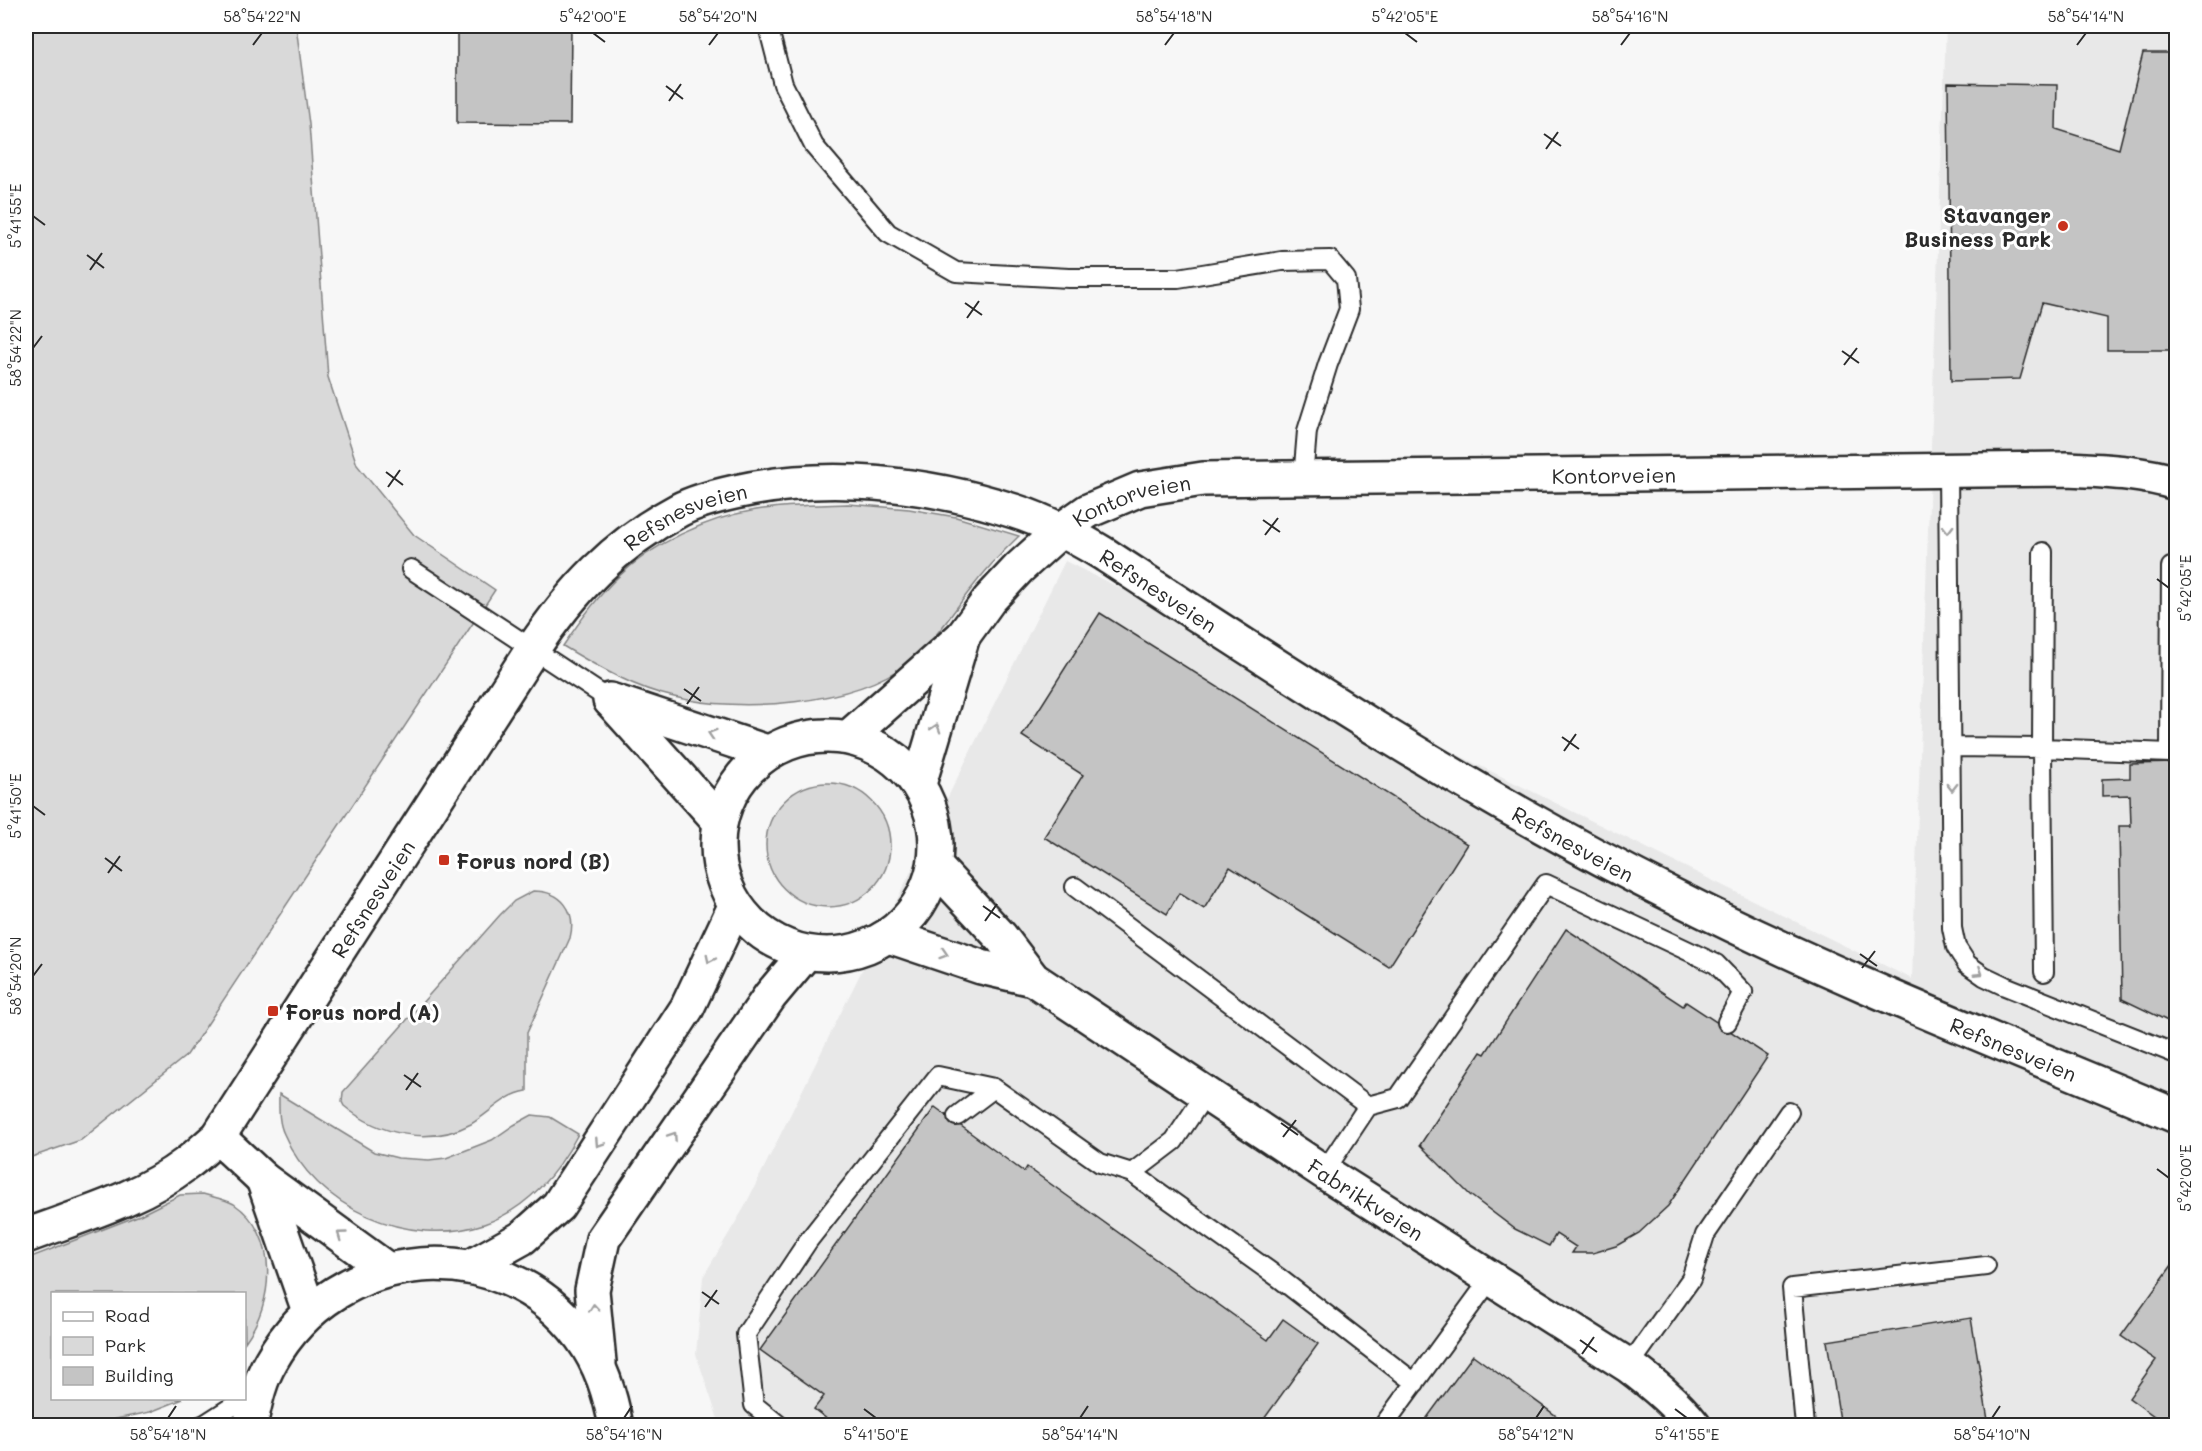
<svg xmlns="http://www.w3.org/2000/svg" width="2202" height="1451" font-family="Mali,sans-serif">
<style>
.built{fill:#e8e8e8}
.green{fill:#d9d9d9;stroke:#828282;stroke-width:1.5}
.building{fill:#c4c4c4;stroke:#2b2b2b;stroke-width:1.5}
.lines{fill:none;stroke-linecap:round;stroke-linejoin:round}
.service-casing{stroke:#2b2b2b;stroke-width:22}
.minor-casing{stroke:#2b2b2b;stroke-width:38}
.tertiary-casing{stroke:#2b2b2b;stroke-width:38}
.service{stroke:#fff;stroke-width:18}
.minor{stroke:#fff;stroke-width:33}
.tertiary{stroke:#fff;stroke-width:33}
.oneway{stroke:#a0a0a0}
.ticks{fill:none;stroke:#2b2b2b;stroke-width:2}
.poi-dot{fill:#c8321e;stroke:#fff;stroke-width:2}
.labels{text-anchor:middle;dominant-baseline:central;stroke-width:6;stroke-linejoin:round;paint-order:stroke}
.poi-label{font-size:21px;font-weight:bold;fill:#2b2b2b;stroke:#fff;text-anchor:start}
.street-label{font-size:21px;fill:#2b2b2b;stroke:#fff}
.neatline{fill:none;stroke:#2b2b2b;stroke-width:2}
.ticks-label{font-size:15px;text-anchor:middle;fill:#2b2b2b}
</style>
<rect width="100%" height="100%" fill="#f7f7f7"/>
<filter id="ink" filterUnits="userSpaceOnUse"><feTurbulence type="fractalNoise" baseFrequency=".0167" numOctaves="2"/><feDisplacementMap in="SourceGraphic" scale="12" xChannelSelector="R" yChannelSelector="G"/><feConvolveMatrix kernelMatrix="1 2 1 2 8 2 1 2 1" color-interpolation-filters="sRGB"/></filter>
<g filter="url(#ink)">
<path class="built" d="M1946 26H2176V1425H720L696 1354 703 1277 744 1208 1065 561 1912 979Z"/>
<path class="green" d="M26 26H296L309 124 328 377 357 465 414 535 495 590 187 1055 81 1140 26 1159Z
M848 504 909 509 956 517 1019 536C1000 554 983 573 967 594 949 618 932 644 908 663 853 705 740 713 674 697 634 688 598 667 563 646 579 622 596 598 617 578 653 543 707 518 756 510 787 505 817 505 848 504Z
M766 845a62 62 0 1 1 124 0a62 62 0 1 1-124 0Z
M533 891C562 891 577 911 570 938L527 1033V1091C505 1094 490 1113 471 1124 430 1146 379 1135 344 1106L342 1102 343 1092 500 915 514 901Z
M279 1094 374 1152 398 1158 429 1160 446 1158 492 1140 514 1125 532 1115 550 1117 578 1134C558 1173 527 1209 484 1224 409 1249 315 1208 284 1134 278 1122 279 1107 279 1094Z
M203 1194C213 1197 225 1199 234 1204 280 1235 274 1303 245 1342L244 1294H52V1398L183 1399 150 1412 87 1425H26V1259L140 1215 180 1195Z"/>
<path class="building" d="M457 26H571L570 124 457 123Z
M2143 53H2176V350H2107V318L2042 303 2020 379 1951 381 1948 83 2057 85 2056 129 2119 149Z
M1100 613 1467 844 1389 967 1230 867 1204 909 1179 893 1167 914 1044 837 1083 775 1022 736Z
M2176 763V1025L2122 999 2119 826H2131L2130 795 2102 796V779L2130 778V764Z
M1566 929 1683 1006 1686 1002 1768 1056 1668 1206 1639 1233 1616 1246 1593 1253H1572L1576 1247 1556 1234 1549 1246 1515 1229 1470 1195 1420 1145 1481 1052 1485 1054Z
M935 1107 1024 1172 1027 1167 1268 1340 1283 1319 1318 1344 1259 1426H836L814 1409 824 1396 760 1350Z
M2175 1261 2176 1262V1426H2168L2129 1398 2156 1360 2121 1336Z
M1971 1318 1989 1426H1841L1827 1341Z
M1473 1355 1570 1426H1421Z"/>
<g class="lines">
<g class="service-casing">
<path id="service" d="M768 26 783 84 814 146 888 233 956 272 1069 278H1178L1282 261 1330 260 1346 279 1349 309 1328 364 1307 431 1303 479
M1948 470 1952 928 1956 947 1967 964 1984 976 2005 986 2176 1054
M2043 552 2042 748 2044 972
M411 569 610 700
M1951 747 2042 748 2170 753 2171 567
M1075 887 1368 1106 1398 1098 1546 884 1716 964 1743 992 1727 1022
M957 1116 994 1088 1100 1163 1132 1173 1174 1141 1206 1093
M1324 1172 1368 1106
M1132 1173 1279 1278 1415 1383
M1629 1366 1691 1279 1705 1235 1789 1112
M200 1426 205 1424 258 1390
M780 1426 754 1405 746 1334 808 1241 938 1076 994 1088
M1383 1426 1491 1278
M1805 1426 1792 1288 1986 1266"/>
</g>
<g class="minor-casing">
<g id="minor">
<path d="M610 700 767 752"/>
<path d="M611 701 720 822"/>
<path id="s1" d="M935 866 1001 937 1033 979 1324 1172 1629 1366C1653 1384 1675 1402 1694 1426"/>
<path d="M889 936 981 967 1033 979"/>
<path d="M218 1137 263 1179 388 1270"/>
<path d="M263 1179 309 1311"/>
<path id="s2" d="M26 1236C79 1216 140 1199 186 1164 197 1156 207 1146 218 1137L532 650C572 590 615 544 679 510 696 501 717 496 735 492 826 472 925 482 1014 511 1046 521 1076 537 1104 554 1289 675 1475 797 1674 896 1837 979 2008 1045 2176 1116"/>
</g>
</g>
<g class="tertiary-casing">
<g id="tertiary">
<path id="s3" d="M850 736 963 636 989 600 1019 568 1061 530 1088 511 1140 489 1203 479 2068 469C2105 471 2141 472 2176 483"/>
<circle cx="827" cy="845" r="109"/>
<path d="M919 784 963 636"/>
<path d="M470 1267 522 1238 558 1206 687 1008 735 906"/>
<path d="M599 1362 592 1290 603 1239 770 996 806 953"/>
<path d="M250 1426C255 1403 259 1381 271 1361 336 1245 500 1229 581 1337 601 1364 610 1394 616 1426"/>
</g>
</g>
<use href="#service" class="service"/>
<use href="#minor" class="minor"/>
<use href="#tertiary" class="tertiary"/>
</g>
<defs><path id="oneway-chevron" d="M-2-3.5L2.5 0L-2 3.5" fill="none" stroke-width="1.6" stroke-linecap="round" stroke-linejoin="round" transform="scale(1.5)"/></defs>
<g class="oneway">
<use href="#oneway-chevron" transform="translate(1948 529) rotate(89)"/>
<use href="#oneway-chevron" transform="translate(936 728) rotate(-73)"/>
<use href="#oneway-chevron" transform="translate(712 734) rotate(-162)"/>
<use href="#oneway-chevron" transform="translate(1952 787) rotate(90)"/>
<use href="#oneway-chevron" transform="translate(944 954) rotate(18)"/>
<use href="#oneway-chevron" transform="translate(710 959) rotate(115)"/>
<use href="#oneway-chevron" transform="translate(1979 972) rotate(33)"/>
<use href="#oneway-chevron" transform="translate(673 1136) rotate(-56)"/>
<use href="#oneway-chevron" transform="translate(599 1143) rotate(123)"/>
<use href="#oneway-chevron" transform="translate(341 1235) rotate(-144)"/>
<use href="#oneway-chevron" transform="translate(594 1308) rotate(-95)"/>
</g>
</g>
<path class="ticks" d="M593 33 605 42M1405 33 1417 42M253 45 262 33M709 45 718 33M1165 45 1174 33M1621 45 1630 33M2077 45 2086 33M666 86 683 99M669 101 681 84M1544 134 1561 146M1546 149 1558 132M33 216 45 225M87 255 104 268M90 270 102 253M965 303 982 315M967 318 979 301M33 348 42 336M1842 351 1859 363M1844 365 1857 348M386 472 403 485M388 487 400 470M1263 520 1280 532M1265 535 1278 518M2157 579 2169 588M684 689 701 701M687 704 699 687M1562 737 1579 749M1564 751 1576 734M33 806 45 815M105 858 122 871M108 873 120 856M983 906 1000 918M985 921 997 904M1860 954 1877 966M1862 968 1875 951M33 976 42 964M404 1075 421 1087M406 1090 418 1073M1281 1123 1298 1135M1283 1137 1296 1120M2157 1169 2169 1178M702 1292 719 1304M705 1307 717 1290M1580 1340 1597 1352M1582 1354 1594 1337M864 1409 876 1418M1675 1409 1687 1418M168 1418 176 1406M624 1418 632 1406M1080 1418 1088 1406M1536 1418 1544 1406M1992 1418 2000 1406"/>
<g class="poi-dot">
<circle cx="2063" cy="226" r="6"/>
<rect x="438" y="854" width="12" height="12" rx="3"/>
<rect x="267" y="1005" width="12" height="12" rx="3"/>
</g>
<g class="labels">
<g class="poi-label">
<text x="2051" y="214" text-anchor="end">Stavanger<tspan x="2051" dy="24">Business Park</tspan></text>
<text x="456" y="860">Forus nord (B)</text>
<text x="285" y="1011">Forus nord (A)</text>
</g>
<g class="street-label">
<text stroke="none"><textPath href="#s3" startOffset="860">Kontorveien</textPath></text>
<text stroke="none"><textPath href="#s3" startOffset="374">Kontorveien</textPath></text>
<text stroke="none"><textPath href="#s2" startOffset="1006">Refsnesveien</textPath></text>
<text stroke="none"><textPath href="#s2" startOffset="1510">Refsnesveien</textPath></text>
<text stroke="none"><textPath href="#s2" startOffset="1996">Refsnesveien</textPath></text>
<text stroke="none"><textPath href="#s2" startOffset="502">Refsnesveien</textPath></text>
<text stroke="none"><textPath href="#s2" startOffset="2482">Refsnesveien</textPath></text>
<text stroke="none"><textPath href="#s1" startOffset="549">Fabrikkveien</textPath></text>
</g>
</g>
<rect width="2202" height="1451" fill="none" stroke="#fff" stroke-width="66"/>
<rect x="51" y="1292" width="195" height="108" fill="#ffffff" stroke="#aaaaaa" stroke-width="1.5"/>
<rect x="63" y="1312" width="30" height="9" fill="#ffffff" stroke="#aaaaaa" stroke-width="1.5"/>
<text x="105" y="1322" font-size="18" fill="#2b2b2b">Road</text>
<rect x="63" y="1337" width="30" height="18" fill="#d9d9d9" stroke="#aaaaaa" stroke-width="1.5"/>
<text x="105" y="1352" font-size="18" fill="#2b2b2b">Park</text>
<rect x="63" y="1367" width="30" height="18" fill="#c4c4c4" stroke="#aaaaaa" stroke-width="1.5"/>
<text x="105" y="1382" font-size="18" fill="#2b2b2b">Building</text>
<rect x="33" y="33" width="2136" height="1385" class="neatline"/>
<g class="ticks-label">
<text x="262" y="22">58°54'22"N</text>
<text x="593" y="22">5°42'00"E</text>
<text x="718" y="22">58°54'20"N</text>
<text x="1174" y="22">58°54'18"N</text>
<text x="1405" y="22">5°42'05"E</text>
<text x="1630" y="22">58°54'16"N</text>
<text x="2086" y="22">58°54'14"N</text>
<text transform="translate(16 216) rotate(-90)" y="5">5°41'55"E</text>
<text transform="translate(16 348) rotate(-90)" y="5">58°54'22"N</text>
<text transform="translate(2186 588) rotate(-90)" y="5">5°42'05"E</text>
<text transform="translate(16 806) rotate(-90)" y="5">5°41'50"E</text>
<text transform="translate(16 976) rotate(-90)" y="5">58°54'20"N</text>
<text transform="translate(2186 1178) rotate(-90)" y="5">5°42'00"E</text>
<text x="168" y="1440">58°54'18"N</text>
<text x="624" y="1440">58°54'16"N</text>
<text x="876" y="1440">5°41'50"E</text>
<text x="1080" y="1440">58°54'14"N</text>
<text x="1536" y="1440">58°54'12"N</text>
<text x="1687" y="1440">5°41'55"E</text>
<text x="1992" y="1440">58°54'10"N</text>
</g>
</svg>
